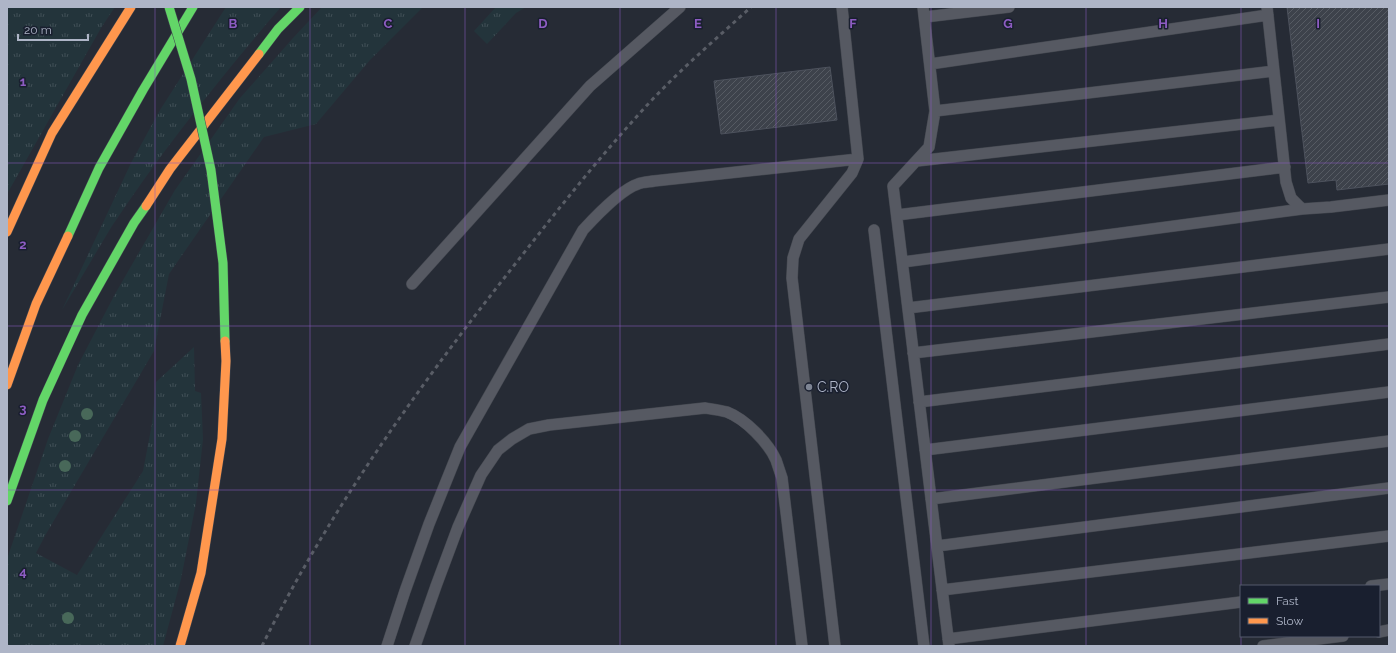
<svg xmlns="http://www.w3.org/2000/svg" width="1396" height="653" font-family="Raleway,sans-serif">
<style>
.grass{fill:url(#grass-tufts)}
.building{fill:url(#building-hatch);stroke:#4d525d}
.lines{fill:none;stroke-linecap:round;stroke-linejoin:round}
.lane-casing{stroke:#42464e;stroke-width:12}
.fast-casing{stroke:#424650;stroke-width:10}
.slow-casing{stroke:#424650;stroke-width:10}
.lane{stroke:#565962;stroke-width:11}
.fast{stroke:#63d668;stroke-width:9}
.slow{stroke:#ff974d;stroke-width:9}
.rail{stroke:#595d66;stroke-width:3;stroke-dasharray:4 4;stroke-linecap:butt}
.fast-bridge-casing{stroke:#424650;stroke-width:10;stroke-linecap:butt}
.slow-bridge-casing{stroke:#424650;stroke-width:10;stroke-linecap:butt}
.fast-bridge{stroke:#63d668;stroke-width:9}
.slow-bridge{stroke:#ff974d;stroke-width:9}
.tree{fill:#486859}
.grid{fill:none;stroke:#8d5cc2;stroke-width:1;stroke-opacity:0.55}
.poi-dot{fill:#7e8594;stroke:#191f2f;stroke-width:1.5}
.labels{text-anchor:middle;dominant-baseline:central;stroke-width:3;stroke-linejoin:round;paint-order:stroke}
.poi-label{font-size:14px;fill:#aeb5c7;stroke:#191f2f;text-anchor:start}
.grid-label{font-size:13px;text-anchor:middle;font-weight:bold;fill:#8d5cc2;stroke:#191f2f;stroke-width:3;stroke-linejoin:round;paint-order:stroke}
</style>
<defs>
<pattern id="grass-tufts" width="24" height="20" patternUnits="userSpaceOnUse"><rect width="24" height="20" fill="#23343b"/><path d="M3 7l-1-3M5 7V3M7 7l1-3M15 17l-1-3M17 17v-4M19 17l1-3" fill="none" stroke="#404f56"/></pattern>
<pattern id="building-hatch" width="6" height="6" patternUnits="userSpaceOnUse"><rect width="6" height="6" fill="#3d424b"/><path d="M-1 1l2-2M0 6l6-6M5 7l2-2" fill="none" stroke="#565b63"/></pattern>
</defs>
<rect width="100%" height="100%" fill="#262b35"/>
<path class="grass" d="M7 7H115L101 28 7 194Z
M226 7H281C221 77 163 149 112 226 95 254 79 282 62 310L131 163 160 110Z
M322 7H423L370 60 316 124 264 137 169 274 154 351 46 534 36 553 77 575 143 471 152 424 156 382 194 347 195 391 201 393 203 439 196 503 181 579 163 646H7V559L48 439 78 365 115 294 175 190 240 98 293 38Z
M496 7H526L516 13 487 44 474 31Z"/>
<path class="building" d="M1287 7H1389V184L1337 190 1336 180 1308 183Z
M830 67 837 120 721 134 714 81Z"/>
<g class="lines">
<g class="lane-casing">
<path id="lane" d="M923 7 935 111 929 147 893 186 949 646
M1267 7 1286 182 1291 198 1302 209 1331 207 1389 200
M925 17 1009 7
M930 64 1268 15
M935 111 1274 71
M917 161 1279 120
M897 215 1285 167
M874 230 924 646
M903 262 1302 209
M412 284 590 86 680 7
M908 308 1389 249
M913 353 1389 297
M919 402 1389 344
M925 450 1389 392
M931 499 1389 441
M937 546 1389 488
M1371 586 1389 584
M942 590 1389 536
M1379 632 1389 630
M948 639 1241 602
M387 646 405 591 429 524 460 447 583 230C595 217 622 189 638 184 643 182 649 182 654 181L858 159
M415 646 436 586 458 527 481 475 498 450 512 439 529 429 549 425 705 408C712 409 720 410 727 412 745 419 768 442 776 460 778 466 780 472 782 478L802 646
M835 646 792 278 793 258 799 239 852 173 858 159 842 7
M1263 646 1343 636"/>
</g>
<g class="fast-casing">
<path id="fast" d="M259 54 278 29 300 7
M68 236 99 168 143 90 193 7
M7 501 43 400 82 315 134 223 146 206"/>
</g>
<g class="slow-casing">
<path id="slow" d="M146 206 170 169 259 54
M7 232 52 133 131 7
M7 385 36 304 68 236"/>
</g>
<use href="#lane" class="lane"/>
<use href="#fast" class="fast"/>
<use href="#slow" class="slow"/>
<path class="rail" d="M262 646C328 513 414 393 505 277 552 217 599 157 650 102 682 68 717 38 751 7"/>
<g class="fast-bridge-casing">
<path id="fast-bridge" d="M169 7 191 79 211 170 223 263 225 341"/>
</g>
<g class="slow-bridge-casing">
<path id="slow-bridge" d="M180 646 201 573 222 439 226 361 225 341"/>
</g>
<use href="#fast-bridge" class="fast-bridge"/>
<use href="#slow-bridge" class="slow-bridge"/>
</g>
<g class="tree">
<circle cx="87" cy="414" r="6"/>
<circle cx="75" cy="436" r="6"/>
<circle cx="65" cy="466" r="6"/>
<circle cx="68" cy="618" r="6"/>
</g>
<path class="grid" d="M155 7V646M310 7V646M465 7V646M620 7V646M776 7V646M931 7V646M1086 7V646M1241 7V646M7 163H1389M7 326H1389M7 490H1389"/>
<circle class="poi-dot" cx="809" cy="387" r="4"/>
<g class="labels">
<g class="poi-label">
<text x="817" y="387">C.RO</text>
</g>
</g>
<g class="grid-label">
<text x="233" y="28">B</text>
<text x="388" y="28">C</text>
<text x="543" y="28">D</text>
<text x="698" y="28">E</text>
<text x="853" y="28">F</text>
<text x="1008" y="28">G</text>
<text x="1163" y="28">H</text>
<text x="1318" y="28">I</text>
<text x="23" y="86">1</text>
<text x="23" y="249">2</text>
<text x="23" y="413">3</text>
<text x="23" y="576">4</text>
</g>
<rect width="1396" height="653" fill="none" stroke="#aeb5c7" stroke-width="16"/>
<rect x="1240" y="585" width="140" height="52" fill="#191f2f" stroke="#555b6c"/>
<rect x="1248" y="598" width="20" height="6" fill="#63d668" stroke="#555b6c"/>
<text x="1276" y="605" font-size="12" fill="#aeb5c7">Fast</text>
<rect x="1248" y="618" width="20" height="6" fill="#ff974d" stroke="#555b6c"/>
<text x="1276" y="625" font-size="12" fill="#aeb5c7">Slow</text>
<path d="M18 34v6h70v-6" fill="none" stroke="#aeb5c7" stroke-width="2"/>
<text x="24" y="34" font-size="12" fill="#aeb5c7" stroke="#191f2f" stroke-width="3" paint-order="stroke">20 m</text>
</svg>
